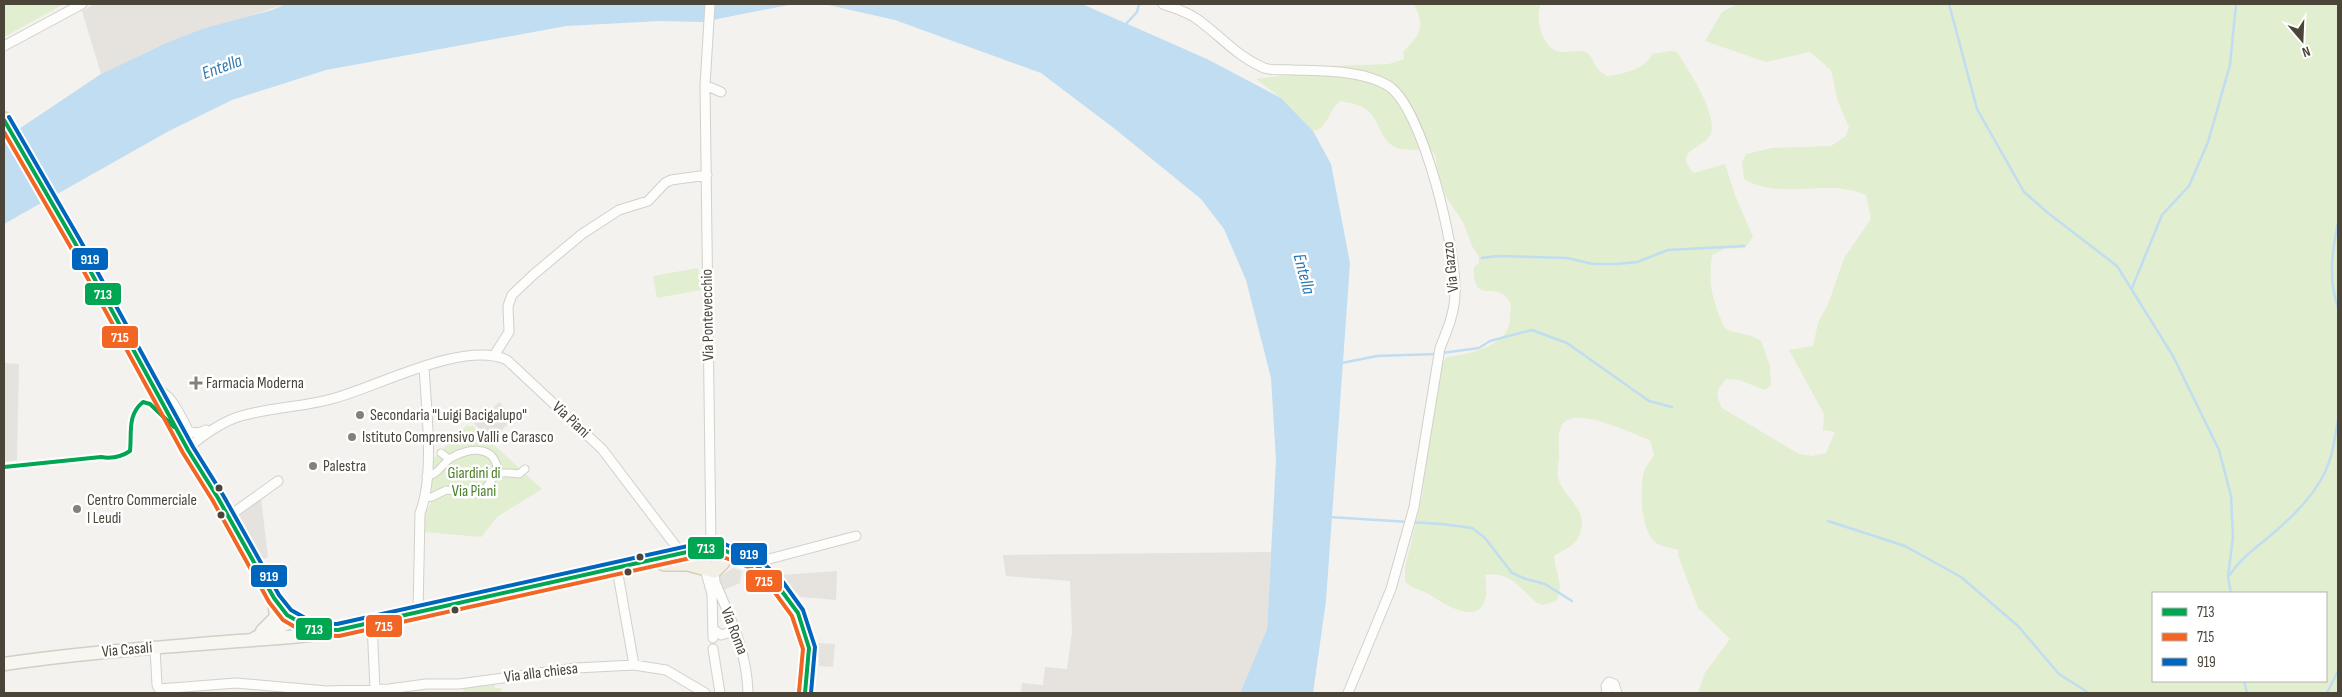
<svg xmlns="http://www.w3.org/2000/svg" width="2342" height="697" font-family="'Sofia Sans Condensed',sans-serif">
<style>
.industrial{fill:#e6e2de}
.green{fill:#e1eecf;fill-rule:evenodd}
.parking{fill:#e6e3df}
.water{fill:#c0ddf1}
.lines{fill:none;stroke-linecap:round;stroke-linejoin:round}
.stream{stroke:#c0ddf1;stroke-width:2.5}
.pedestrian-casing{stroke:#d2d0cb;stroke-width:9}
.minor-casing{stroke:#d2d0cb;stroke-width:11}
.secondary-casing{stroke:#d3cfc5;stroke-width:15}
.primary-casing{stroke:#d6cebb;stroke-width:18}
.pedestrian{stroke:#fdfdfc;stroke-width:7}
.minor{stroke:#fdfdfc;stroke-width:9}
.secondary{stroke:#f7f6f1;stroke-width:12}
.primary{stroke:#f2efe6;stroke-width:15}
.bus-1-casing{stroke:#fff;stroke-width:8}
.bus-2-casing{stroke:#fff;stroke-width:8}
.bus-3-casing{stroke:#fff;stroke-width:8}
.bus-1{stroke:#00a651;stroke-width:4}
.bus-2{stroke:#f26522;stroke-width:4}
.bus-3{stroke:#0065bd;stroke-width:4}
.poi-dot{fill:#868178;stroke:#fff;stroke-width:2}
.bus-dot{fill:#4b4439;stroke:#fff;stroke-width:2}
.labels{text-anchor:middle;dominant-baseline:central;stroke-width:5;stroke-linejoin:round;paint-order:stroke}
.street-label{font-size:16px;fill:#4b4439;stroke:#fff}
.poi-label{font-size:16px;fill:#4b4439;stroke:#fff;text-anchor:start}
.park-label{font-size:16px;fill:#4a7f2a;stroke:#fff}
.water-label{font-size:18px;font-style:italic;fill:#2e7ab2;stroke:#fff}
.line-badge{stroke:#fff;stroke-width:2}
.badge-label{font-size:14px;text-anchor:middle;font-weight:bold;fill:#fff}
</style>
<rect width="100%" height="100%" fill="#f4f2ee"/>
<path class="industrial" d="M95 4H286L164 44 101 74 82 11Z
M1271 552 1267 629 1240 693H1021L1022 683 1043 685 1045 667 1067 669 1072 632 1070 581 1006 576 1003 555Z"/>
<path class="green" d="M4 4H64L4 37Z
M1414 4H1541C1534 16 1542 46 1557 51 1567 54 1578 48 1587 53 1593 57 1593 64 1598 69 1600 72 1604 74 1607 76 1621 75 1648 68 1652 54L1671 51 1677 52C1688 70 1717 112 1711 133 1705 150 1671 149 1694 173L1725 164 1735 195 1753 237 1745 248 1724 249 1712 255C1709 281 1710 292 1720 317 1722 322 1723 327 1728 330 1739 335 1748 332 1761 341L1770 366 1771 385 1765 390 1739 380 1726 379C1716 391 1715 394 1722 408L1799 454 1812 456 1826 453 1835 432 1823 430 1824 414 1789 350 1813 346 1818 323 1829 302 1844 258 1871 219 1866 195C1824 177 1784 202 1744 179L1742 162 1746 154 1772 148 1831 146 1846 136 1849 127 1838 102 1831 70 1810 52 1766 62 1705 41 1722 12 1737 4H2338V693H1698L1705 673 1730 639 1698 608 1678 555 1679 550C1672 548 1662 547 1656 543 1641 532 1639 488 1644 472 1646 466 1651 460 1654 455L1650 440C1633 434 1574 404 1562 425 1557 433 1559 442 1559 451 1560 461 1555 470 1559 481 1566 499 1587 509 1581 531 1576 547 1566 548 1554 556 1555 572 1565 587 1556 601L1543 605 1537 603C1520 588 1509 570 1485 575 1493 625 1461 616 1432 596 1423 590 1413 589 1405 582V568L1422 497 1435 395 1443 362 1447 357C1470 354 1510 346 1510 318 1510 311 1513 305 1508 299 1495 281 1473 306 1474 267L1479 263V257L1472 246 1463 222 1446 197 1437 171 1436 157 1432 150C1423 149 1402 151 1397 148 1370 136 1389 107 1340 101 1329 109 1328 129 1313 131L1281 98 1256 79 1297 74 1329 66 1389 64 1404 59 1403 52C1420 35 1426 27 1414 4ZM2153 593H2326V681H2153Z
M698 268 701 290 657 298 653 276Z
M467 425 470 427 472 425 542 489 497 517 481 537 425 532V513L431 503 433 459Z
M494 681 495 688H501V693H464L463 687Z"/>
<path class="parking" d="M4 363 19 364 17 460 4 462Z
M499 402 514 418 492 440 472 422 475 418 480 422Z
M261 498 268 557 262 560 237 515Z
M733 568 742 571 740 583 724 590 719 577Z
M837 571 836 600 800 597 781 575Z
M818 643 835 644 833 667 819 666Z"/>
<path class="water" d="M286 4H794L702 22 660 21 566 26 326 70 232 100 169 131 4 224V139L101 74 164 44 202 29 272 10Z
M824 4H1082L1207 59 1281 98 1313 131 1331 164 1350 263 1326 601 1313 693H1240L1267 629 1276 460 1271 378 1246 280 1224 229 1201 199 1115 129 1041 73 895 20Z"/>
<g class="lines">
<path class="stream" d="M1949 4 1977 109 2024 192 2048 213 2117 266 2173 356 2219 450 2231 496 2233 537 2228 577 2231 593
M1125 25 1137 12 1139 4
M2338 223C2332 251 2328 280 2338 307
M1482 258 1498 256 1567 258 1593 264H1616L1637 262 1668 250 1744 246
M2132 288 2162 215 2189 186 2208 142 2230 65 2236 4
M1442 353 1479 348 1490 341 1532 330 1567 343 1649 401 1672 407
M1342 363 1377 356 1436 354
M1329 517 1442 524 1472 528 1485 538 1512 573 1526 579 1545 584 1572 601
M1828 521 1905 546 1961 577 2018 626 2059 674 2089 693
M2229 576C2240 559 2254 549 2270 536 2292 517 2320 491 2329 462 2334 449 2335 434 2338 421
M2244 681 2247 693
M2327 693 2338 671"/>
<g class="pedestrian-casing">
<path id="pedestrian" d="M441 453 449 459
M426 477C439 474 441 465 451 458 470 446 499 446 497 474
M425 498 432 497 446 490 481 494C497 476 490 470 519 474L525 469"/>
</g>
<g class="minor-casing">
<path id="minor" d="M710 4 705 85 721 92
M1163 4C1174 8 1188 12 1197 19 1221 36 1236 56 1264 68 1273 71 1285 69 1294 70 1323 71 1361 70 1387 85 1423 105 1457 253 1455 293 1455 312 1447 331 1440 348L1414 507 1391 589 1348 693
M4 46 82 4
M705 85 711 545
M495 354 509 332 508 306 512 295 533 275 582 234 619 210 648 201 665 183 671 180 707 175
M154 388C173 394 180 416 189 432L199 433 206 430
M188 450C196 438 226 420 241 416 272 407 305 407 335 398 379 386 464 340 507 360L602 449 681 553
M229 516 278 481
M754 563 856 536
M617 569 634 665
M705 569 712 594 713 638
M714 570 715 582C731 620 747 651 748 693
M418 613 420 513C435 475 426 407 424 366
M372 623 375 689
M713 629 721 635 731 632 734 627
M155 648 157 685 159 689 236 683 327 691 389 689 426 684H459L576 668 634 665 666 670 705 693
M713 649 720 693
M1607 693 1606 686 1609 682 1614 684 1617 693"/>
</g>
<g class="secondary-casing">
<path id="secondary" d="M262 631 276 617 274 598
M255 638 288 623 299 622 297 627
M4 664C77 653 152 648 226 642 260 639 292 638 324 633"/>
</g>
<g class="primary-casing">
<path id="primary" d="M4 120 75 243 188 450 218 498 274 598 287 615 312 629 338 630 714 546 754 563 778 586 798 613 809 648 805 693
M664 563H688L714 570 722 562 723 556 720 549"/>
</g>
<use href="#pedestrian" class="pedestrian"/>
<use href="#minor" class="minor"/>
<use href="#secondary" class="secondary"/>
<use href="#primary" class="primary"/>
<g class="bus-1-casing">
<path id="bus-1" d="M4 120 75 243 188 450 218 498 274 598 287 615 312 629 338 630 714 546 754 563 778 586 798 613 809 648 805 693
M4 467 101 457C112 459 121 457 130 451 132 432 127 415 143 402L150 404 174 427"/>
</g>
<g class="bus-2-casing">
<path id="bus-2" d="M4 132 70 246 183 453 213 501 269 602 283 620 309 635 339 636 713 553 751 568 773 590 792 616 803 649 799 692"/>
</g>
<g class="bus-3-casing">
<path id="bus-3" d="M9 117 80 240 193 447 223 495 279 595 291 610 314 623 337 624 715 540 758 558 783 582 803 610 815 647 811 693"/>
</g>
<use href="#bus-1" class="bus-1"/>
<use href="#bus-2" class="bus-2"/>
<use href="#bus-3" class="bus-3"/>
</g>
<g class="poi-dot">
<path d="M193.5 375.5h5v5h5v5h-5v5h-5v-5h-5v-5h5z"/>
<circle cx="360" cy="415" r="5"/>
<circle cx="352" cy="437" r="5"/>
<circle cx="313" cy="466" r="5"/>
<circle cx="77" cy="509" r="5"/>
</g>
<g class="bus-dot">
<circle cx="219" cy="488" r="4.5"/>
<circle cx="221" cy="515" r="4.5"/>
<circle cx="640" cy="557" r="4.5"/>
<circle cx="628" cy="572" r="4.5"/>
<circle cx="455" cy="610" r="4.5"/>
</g>
<g class="labels">
<g class="street-label">
<text transform="translate(1451 267) rotate(-96)">Via Gazzo</text>
<text transform="translate(708 315) rotate(-91)">Via Pontevecchio</text>
<text transform="translate(571 420) rotate(43)">Via Piani</text>
<text transform="translate(734 631) rotate(69)">Via Roma</text>
<text transform="translate(127 650) rotate(-5)">Via Casali</text>
<text transform="translate(541 673) rotate(-7)">Via alla chiesa</text>
</g>
<g class="poi-label">
<text x="206" y="383">Farmacia Moderna</text>
<text x="370" y="415">Secondaria "Luigi Bacigalupo"</text>
<text x="362" y="437">Istituto Comprensivo Valli e Carasco</text>
<text x="323" y="466">Palestra</text>
<text x="87" y="500">Centro Commerciale<tspan x="87" dy="18">I Leudi</tspan></text>
</g>
<g class="park-label">
<text x="474" y="473">Giardini di<tspan x="474" dy="18">Via Piani</tspan></text>
</g>
<g class="water-label">
<text transform="translate(222 67) rotate(-20)">Entella</text>
<text transform="translate(1304 274) rotate(75)">Entella</text>
</g>
</g>
<g class="line-badge">
<rect x="71" y="247" width="38" height="24" rx="5" fill="#0065bd"/>
<rect x="84" y="282" width="38" height="24" rx="5" fill="#00a651"/>
<rect x="101" y="325" width="38" height="24" rx="5" fill="#f26522"/>
<rect x="687" y="536" width="38" height="24" rx="5" fill="#00a651"/>
<rect x="730" y="542" width="38" height="24" rx="5" fill="#0065bd"/>
<rect x="250" y="564" width="38" height="24" rx="5" fill="#0065bd"/>
<rect x="745" y="569" width="38" height="24" rx="5" fill="#f26522"/>
<rect x="365" y="614" width="38" height="24" rx="5" fill="#f26522"/>
<rect x="295" y="617" width="38" height="24" rx="5" fill="#00a651"/>
</g>
<g class="badge-label">
<text x="90" y="264">919</text>
<text x="103" y="299">713</text>
<text x="120" y="342">715</text>
<text x="706" y="553">713</text>
<text x="749" y="559">919</text>
<text x="269" y="581">919</text>
<text x="764" y="586">715</text>
<text x="384" y="631">715</text>
<text x="314" y="634">713</text>
</g>
<rect width="2342" height="697" fill="none" stroke="#4b4439" stroke-width="10"/>
<rect x="2152" y="592" width="175" height="90" fill="#ffffff" stroke="#b7b4b0"/>
<rect x="2162" y="608" width="25" height="8" fill="#00a651" stroke="#b7b4b0"/>
<text x="2197" y="617" font-size="15" fill="#4b4439">713</text>
<rect x="2162" y="633" width="25" height="8" fill="#f26522" stroke="#b7b4b0"/>
<text x="2197" y="642" font-size="15" fill="#4b4439">715</text>
<rect x="2162" y="658" width="25" height="8" fill="#0065bd" stroke="#b7b4b0"/>
<text x="2197" y="667" font-size="15" fill="#4b4439">919</text>
<g transform="translate(2302 40) rotate(161)" stroke="#ffffff" stroke-width="4" paint-order="stroke">
<path d="M0-4L9 19L0 12L-9 19Z" fill="#4b4439"/>
<text y="-8" font-size="14" font-weight="bold" text-anchor="middle" fill="#4b4439">N</text>
</g>
</svg>
